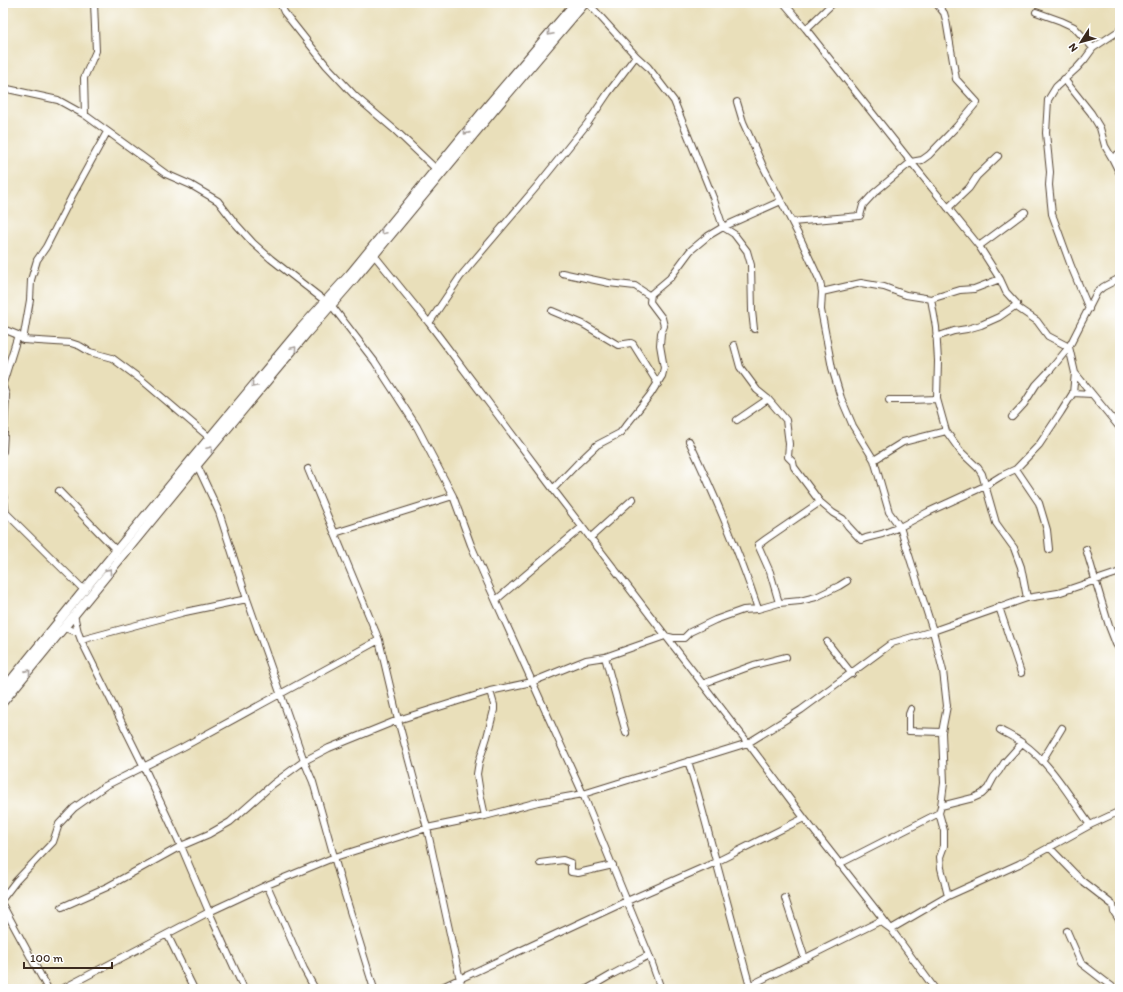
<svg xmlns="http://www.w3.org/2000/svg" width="1123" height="992" font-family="Itim,sans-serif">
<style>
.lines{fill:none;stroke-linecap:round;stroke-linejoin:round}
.minor-casing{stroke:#554535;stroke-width:8}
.tertiary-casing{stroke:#554535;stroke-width:10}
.minor{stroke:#fff;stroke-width:6}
.tertiary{stroke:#fff;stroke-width:8}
.oneway{stroke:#a79f9a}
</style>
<rect width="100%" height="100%" fill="#fff"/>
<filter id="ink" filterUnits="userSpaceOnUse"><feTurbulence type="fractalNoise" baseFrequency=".025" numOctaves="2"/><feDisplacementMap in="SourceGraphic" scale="8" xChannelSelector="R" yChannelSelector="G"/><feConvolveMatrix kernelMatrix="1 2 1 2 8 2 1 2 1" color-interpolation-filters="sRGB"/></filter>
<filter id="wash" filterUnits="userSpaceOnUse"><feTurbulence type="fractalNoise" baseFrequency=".012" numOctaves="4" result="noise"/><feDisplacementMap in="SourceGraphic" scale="16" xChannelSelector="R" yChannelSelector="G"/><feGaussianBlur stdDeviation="0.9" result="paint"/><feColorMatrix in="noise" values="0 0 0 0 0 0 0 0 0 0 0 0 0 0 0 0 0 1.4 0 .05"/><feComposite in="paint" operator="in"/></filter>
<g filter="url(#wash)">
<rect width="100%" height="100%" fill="#e9dfba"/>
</g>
<g filter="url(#ink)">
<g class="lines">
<g class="minor-casing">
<path id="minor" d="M280 3 284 12 326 65 355 96 396 131 436 169
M588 3 636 56 648 67 674 101 714 200 723 227 734 234 747 251 751 265 752 311 754 329
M784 3 806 29 911 162 979 246 1000 279 1006 292 1017 304 1015 306 1037 321 1048 336 1069 347 1075 373 1120 428
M1036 12 1061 21 1074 27 1093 48
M806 29 833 3
M1064 79 1091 113 1100 128 1105 146 1112 158 1120 174
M3 88 58 100 85 115 166 174 191 185 218 201 235 223 253 243 271 259 325 301
M737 102 743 122 762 164 801 240 820 281 822 292 821 310 832 368 841 398 853 426 874 460 889 512 900 527 933 631 943 671 947 706 942 732 944 783 941 806 939 813 944 831V846L940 857 941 868 948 896
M85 115 84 78 96 51 94 3
M1112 158 1120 153
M948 208 969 188 977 176 998 156
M792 222 860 216 863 205 874 193 911 162 922 160 929 155 957 126 977 102 956 79 946 20 944 13 936 3
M979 246 1025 212
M374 255 429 323 553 489 748 743 804 818 891 929 935 989
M562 273 609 283 635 286 650 296
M822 292 861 283 884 287 906 295 931 299 960 290 974 289 1000 279
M931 299 936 327 938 361 937 399 946 431 961 452 978 468 982 474 996 523 1014 548 1021 567 1027 598
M332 306 375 362 417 427 453 496 471 545 484 575 583 794 649 955 661 989
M1089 309 1071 266 1052 214 1049 185 1050 172 1046 133 1048 100 1056 87 1077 68 1085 59 1093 48 1120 30
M552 311 583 324 618 345 631 343 633 344 658 384
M429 323 460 277 538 185 587 124 608 93 636 56
M3 329 18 335 23 340 71 343 80 346 90 352 112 358 143 381 210 438
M936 337 954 331 967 329 981 325 999 317 1015 306
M23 340 30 300 31 280 37 260 46 247 73 194 107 132
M734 345 740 367 757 390 768 399 786 420 789 444 788 457 793 462 794 467 820 502 833 513 843 519 848 526 861 540 866 538 882 534 900 527 928 512 985 486 1001 476 1016 469 1039 445 1061 412 1073 393 1075 373
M3 383 18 335
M3 386 6 395 3 451
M1073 393 1092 394
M889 400H910L937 399
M1012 417 1024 404 1036 385 1051 369 1069 347 1097 292 1103 287 1120 278
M737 420 768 399
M689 441C715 496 739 551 758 609
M874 460 903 442 946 431
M197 465 219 512 247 599 304 761 313 782 342 885 374 989
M308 469 379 640 398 720 427 828 462 989
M1016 469 1039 503 1047 530 1049 549
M553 489 577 464 597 445 620 433 650 395 662 376 664 368 660 345 661 333 664 326 662 318 650 302 651 294 670 278 690 251 708 236 723 227 781 201
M59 491 116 550
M3 494 6 513
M3 510 84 590
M335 533 453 496
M590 538 633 499
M1086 549 1109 626 1116 644 1120 650
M496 600 582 527
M779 603 770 572 758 545 766 539 820 502
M999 607 1021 673
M74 615 78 632 81 640 144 767 181 846 209 912 244 989
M63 628 78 632
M81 640 185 612 247 599
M827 642 852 674
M605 657 626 733
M702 684 754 665 786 657
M911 709 909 714V731L942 732
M1000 730C1007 734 1015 738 1021 742 1051 763 1069 796 1090 825
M688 761 698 794 750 987
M1042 761 1062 728
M941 806 973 798 982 794 988 788 994 777 999 771 1004 763 1022 743
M485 816 480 793 477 774 479 762 487 737 494 710V705L490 691
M1049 847 1082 881 1113 905 1114 912 1120 921
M540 863 563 860 571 863V872L578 873 613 865
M839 864 939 813
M267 885 304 969 315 989
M3 898 16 881 53 842 59 824 74 808 105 786 183 747 379 640
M785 898 805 959
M3 906 48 989
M62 907 107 887 181 846 209 834 230 822 273 784 304 761 329 748 398 720 490 691 532 682 586 660 605 657 665 636 673 638H684L690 632 715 620 743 610 758 609 779 603 800 601 816 597 839 586 847 581
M1067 931 1081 963 1115 989
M167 934 194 989
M62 989 209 912 267 885 335 857 427 828 485 816 538 802 583 794 748 743 801 710 892 643 933 631 1027 598 1058 593 1120 572
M438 989 627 901 716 862 804 818
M587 989 613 974 649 955
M743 989 880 921 891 929 948 896 1019 864 1090 825 1120 811"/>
</g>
<g class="tertiary-casing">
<path id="tertiary" d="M3 690 84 590 191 460 301 328 350 274 489 104 575 3
M3 702 197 465 307 333 355 278 495 109 585 3"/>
</g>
<use href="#minor" class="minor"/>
<use href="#tertiary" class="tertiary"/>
</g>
<defs><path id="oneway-chevron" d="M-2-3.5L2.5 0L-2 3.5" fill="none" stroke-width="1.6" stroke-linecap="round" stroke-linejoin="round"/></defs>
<g class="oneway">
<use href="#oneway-chevron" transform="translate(550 33) rotate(131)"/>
<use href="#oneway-chevron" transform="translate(466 132) rotate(129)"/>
<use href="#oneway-chevron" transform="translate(383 232) rotate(130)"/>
<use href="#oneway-chevron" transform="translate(294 349) rotate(-50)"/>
<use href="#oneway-chevron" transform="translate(254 385) rotate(130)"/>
<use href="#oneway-chevron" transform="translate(210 449) rotate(-50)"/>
<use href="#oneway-chevron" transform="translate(109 571) rotate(-51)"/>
<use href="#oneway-chevron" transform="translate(28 672) rotate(-51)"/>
</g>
</g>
<rect width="1123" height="992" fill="none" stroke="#fff" stroke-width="16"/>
<g transform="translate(1081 42) rotate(234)" stroke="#ffffff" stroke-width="3" paint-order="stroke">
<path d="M0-3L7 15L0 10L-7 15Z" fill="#3b2a1e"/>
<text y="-6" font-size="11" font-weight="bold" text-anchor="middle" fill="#3b2a1e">N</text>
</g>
<path d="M24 962v6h88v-6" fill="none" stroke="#3b2a1e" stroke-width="2"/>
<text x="30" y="962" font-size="12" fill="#3b2a1e" stroke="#ffffff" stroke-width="3" paint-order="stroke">100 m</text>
</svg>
